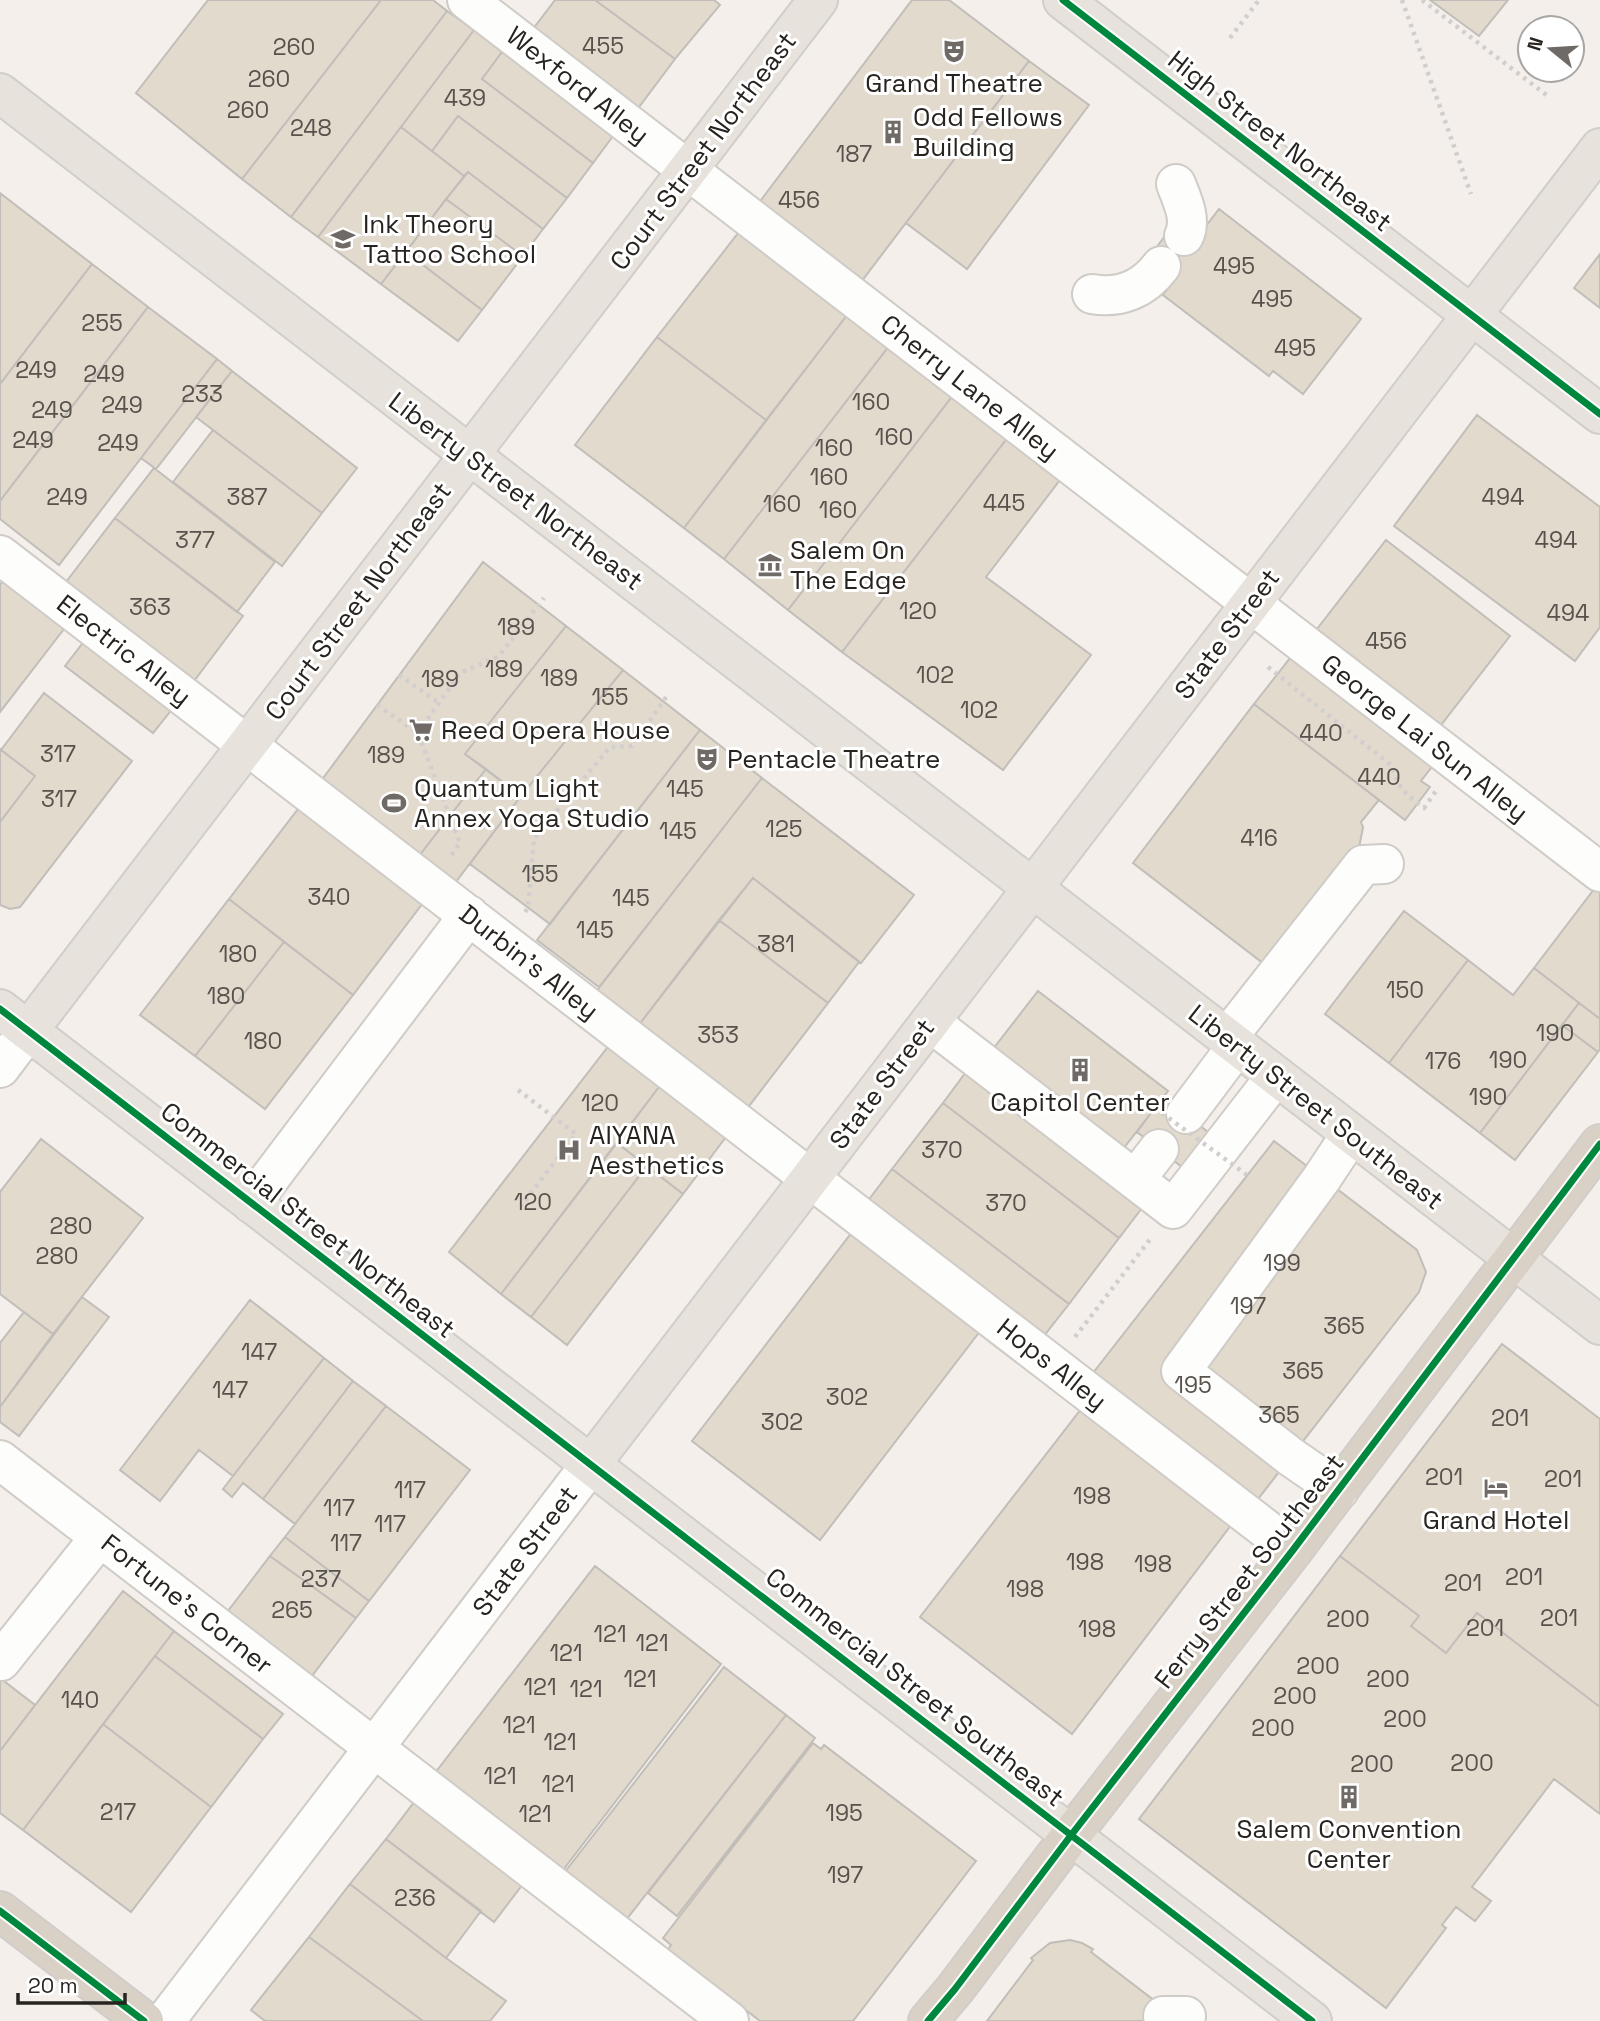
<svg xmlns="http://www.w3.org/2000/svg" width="1600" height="2021" font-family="'Space Grotesk',sans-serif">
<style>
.building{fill:#e3dace;stroke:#c1beb9;stroke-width:2}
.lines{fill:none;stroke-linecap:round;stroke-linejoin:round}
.minor-casing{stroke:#cfcbc7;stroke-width:42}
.major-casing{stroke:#d0cdcb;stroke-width:42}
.highway-casing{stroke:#d0cdcb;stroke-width:42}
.path{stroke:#d1cfce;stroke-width:4.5;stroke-dasharray:3.5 5;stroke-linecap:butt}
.minor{stroke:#fdfdfc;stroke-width:38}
.major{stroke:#e7e2db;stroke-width:38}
.highway{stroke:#d9d1c5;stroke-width:38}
.path-bridge{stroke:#d1cfce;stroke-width:4.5;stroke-dasharray:3.5 5;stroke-linecap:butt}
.cycleway-casing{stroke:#fff;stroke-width:11}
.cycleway{stroke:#00873e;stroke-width:7}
.labels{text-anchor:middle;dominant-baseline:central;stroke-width:6;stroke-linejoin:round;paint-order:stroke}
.number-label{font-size:23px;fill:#57524c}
.poi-label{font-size:26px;fill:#27231f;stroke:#fff;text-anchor:start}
.street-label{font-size:26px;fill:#27231f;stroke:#fff}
</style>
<rect width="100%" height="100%" fill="#f4efea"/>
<path class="building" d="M208 0H381L242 179 136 93Z
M381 0H433L447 11 291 217 242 179Z
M555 0H595L675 59 636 111 530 33Z
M595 0H714L720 5 675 59Z
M912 0H949L1029 61 861 282 758 204Z
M1430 0H1508L1479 36Z
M447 11 474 30 318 237 291 217Z
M474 30 502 52 482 79 593 163 567 198 458 116 432 151 401 127Z
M502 52 613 136 593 163 482 79Z
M1029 61 1089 105 967 269 906 223Z
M458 116 567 198 543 229 468 172 464 176 432 151Z
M401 127 464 176 381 284 318 237Z
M468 172 543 229 523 256 446 199Z
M0 193 92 264 0 384Z
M446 199 523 256 482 310 406 252Z
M1219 209 1361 319 1303 394 1273 371 1269 376 1163 295 1176 278 1149 257 1172 227 1193 243Z
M739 232 848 314 766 420 657 337Z
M406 252 482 310 458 341 381 284Z
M1600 254V308L1574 288Z
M92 264 148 307 0 501V384Z
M148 307 217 359 59 565 0 519V501Z
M848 314 890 345 724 559 684 528Z
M657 337 766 420 684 528 575 445Z
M890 345 954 394 788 610 724 559Z
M217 359 232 371 156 469 141 458Z
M232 371 357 468 322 513 196 417Z
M954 394 1009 436 842 652 788 610Z
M1477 415 1600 507V627L1575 661 1394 526Z
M213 430 322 513 282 566 173 482Z
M1009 436 1063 476 986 577 1091 655 1003 770 842 652Z
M154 468 275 562 237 612 115 518Z
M115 518 243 616 194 681 66 582Z
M1386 540 1510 636 1441 725 1317 629Z
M483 562 566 626 465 754 486 769 419 856 321 781Z
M3 581 64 629 0 712V585Z
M566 626 623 670 521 796 465 754Z
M89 635 177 703 153 733 65 666Z
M1298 648 1438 759 1421 781 1430 787 1405 820 1254 704Z
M623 670 700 730 550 924 470 864 521 796Z
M44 693 132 761 20 907 10 909 0 905V822L35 776 1 750Z
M1254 704 1379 800 1361 822 1363 827 1359 848 1268 967 1133 863Z
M700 730 762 778 599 987 537 940Z
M0 749 35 776 0 822Z
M486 769 521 796 455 883 419 856Z
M762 778 914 895 861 963 753 878 638 1026 595 993Z
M305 800 429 895 353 995 229 899Z
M753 878 859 962 828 1003 719 920Z
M1598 884 1600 885V1019L1534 968Z
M229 899 284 942 195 1056 140 1015Z
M1404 911 1468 960 1389 1063 1325 1014Z
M719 920 828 1003 746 1110 638 1026Z
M284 942 353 995 265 1109 195 1056Z
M1468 960 1513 995 1534 968 1579 1003 1480 1133 1389 1063Z
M1038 991 1168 1091 1123 1149 993 1049Z
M1579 1003 1600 1019V1049L1598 1052 1562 1025Z
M1562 1025 1598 1052 1515 1160 1480 1133Z
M614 1039 665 1079 501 1294 449 1252Z
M966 1072 1142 1208 1119 1238 943 1103Z
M665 1079 732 1129 683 1194 617 1143Z
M1163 1097 1208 1132 1182 1167 1137 1132Z
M943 1103 1119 1238 1069 1304 892 1169Z
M41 1139 143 1218 53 1334 0 1294V1192Z
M1274 1141 1417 1250 1426 1272 1419 1292 1258 1499 1093 1373Z
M617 1143 647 1166 531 1317 501 1294Z
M647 1166 683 1194 567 1345 531 1317Z
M892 1169 1069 1304 1043 1337 867 1202Z
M856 1227 984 1326 820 1540 692 1441Z
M82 1297 109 1317 19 1436 0 1422V1407Z
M250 1300 324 1358 233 1476 199 1450 160 1501 120 1470Z
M24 1312 53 1334 0 1407V1343Z
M1502 1344 1600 1419V1707L1477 1613 1446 1653 1411 1626 1419 1616 1340 1556Z
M324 1358 353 1381 263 1499 243 1483 232 1497 223 1489Z
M353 1381 386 1406 295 1524 263 1499Z
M1085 1404 1235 1520 1072 1734 920 1617Z
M386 1406 470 1470 369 1601 285 1537Z
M285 1537 369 1601 356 1618 270 1556Z
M270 1556 356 1618 305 1685 221 1620Z
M1340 1556 1419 1616 1411 1626 1446 1653 1477 1613 1600 1707V1814L1554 1779 1472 1887 1491 1901 1475 1921 1456 1907 1442 1925 1446 1928 1386 2008 1139 1819Z
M595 1566 721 1664 563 1870 435 1773Z
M123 1591 174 1631 23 1830 0 1813V1751Z
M174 1631 283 1714 263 1739 155 1656Z
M155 1656 263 1739 211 1807 103 1724Z
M724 1667 786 1715 622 1925 561 1877Z
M0 1678 35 1705 0 1751Z
M786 1715 815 1738 677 1916 648 1893Z
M103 1724 211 1807 131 1912 23 1830Z
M813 1743 821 1749 824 1745 976 1861 853 2021H760L668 1950 671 1945 663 1938Z
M415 1801 523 1884 494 1922 386 1839Z
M386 1839 481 1911 446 1958 350 1884Z
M350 1884 446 1958 506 2001 490 2021H423L309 1937Z
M309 1937 423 2021H265L251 2010Z
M1070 1940 1082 1943 1093 1949 1091 1952 1168 2011 1160 2021H987L1033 1960 1031 1958 1050 1943Z"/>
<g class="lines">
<g class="minor-casing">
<path id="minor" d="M467 0 1600 872
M1176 184C1182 200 1192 219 1184 236
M1092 294C1120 299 1144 289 1161 266
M0 555 1293 1550
M930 1022 1173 1209 1276 1076
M1227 1038 1363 865 1384 864
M0 1068 28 1031
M1186 1114 1237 1046
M1135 1180 1159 1149
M251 1203 469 915
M0 1460 729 2021
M1339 1490 1291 1457 1181 1371 1322 1178 1351 1134
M1 1661 100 1537
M1163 2016H1186
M165 2021 591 1464"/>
</g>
<g class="major-casing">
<path id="major" d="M1063 0 1600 414
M0 93 1600 1325
M0 1009 1312 2021
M28 1031 818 0
M591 1464 1600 148"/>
</g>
<g class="highway-casing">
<path id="highway" d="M0 1911 144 2021
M928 2021 955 1989 1072 1834 1293 1550 1600 1144"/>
</g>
<path class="path" d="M1402 0 1471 194
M1422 0 1549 97
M1230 38 1259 0
M1268 667 1392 766C1400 790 1403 792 1424 808L1436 791
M399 675 439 703
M377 705 418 733 460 843 451 856
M418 733 460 673 499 656 544 598
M525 912 528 908 534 838 610 747 632 746 669 693
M518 1090 576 1134 521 1206
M1075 1337 1151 1238"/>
<use href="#minor" class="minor"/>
<use href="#major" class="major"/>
<use href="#highway" class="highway"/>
<path class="path-bridge" d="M1155 1108 1247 1175"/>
<g class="cycleway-casing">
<path id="cycleway" d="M1063 0 1600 414
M0 1009 1312 2021
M0 1911 144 2021
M928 2021 955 1989 1072 1834 1293 1550 1600 1144"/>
</g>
<use href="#cycleway" class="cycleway"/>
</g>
<defs>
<g id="theatre-bare" transform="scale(1.89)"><path d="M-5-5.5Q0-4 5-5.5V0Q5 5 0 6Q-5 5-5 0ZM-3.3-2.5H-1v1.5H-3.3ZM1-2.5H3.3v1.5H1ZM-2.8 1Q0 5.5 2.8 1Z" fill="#6f6a66" stroke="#fff" stroke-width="2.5" paint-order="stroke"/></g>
<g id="building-bare" transform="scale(1.89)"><path d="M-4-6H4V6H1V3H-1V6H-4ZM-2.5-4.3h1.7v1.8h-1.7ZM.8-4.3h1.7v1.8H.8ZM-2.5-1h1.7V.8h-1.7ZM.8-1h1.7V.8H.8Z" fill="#6f6a66" stroke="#fff" stroke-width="2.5" paint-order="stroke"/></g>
<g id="school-bare" transform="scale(1.89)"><path d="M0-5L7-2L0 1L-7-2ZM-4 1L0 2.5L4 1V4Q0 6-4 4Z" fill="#6f6a66" stroke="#fff" stroke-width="2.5" paint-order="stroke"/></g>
<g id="museum-bare" transform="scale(1.89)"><path d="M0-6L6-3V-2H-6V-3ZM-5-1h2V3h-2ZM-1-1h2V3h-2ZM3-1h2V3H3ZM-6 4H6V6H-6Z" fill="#6f6a66" stroke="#fff" stroke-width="2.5" paint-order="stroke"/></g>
<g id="supermarket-bare" transform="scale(1.89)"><path d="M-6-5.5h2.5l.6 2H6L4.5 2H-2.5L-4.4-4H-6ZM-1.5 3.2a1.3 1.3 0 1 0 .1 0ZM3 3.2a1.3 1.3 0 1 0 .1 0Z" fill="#6f6a66" stroke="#fff" stroke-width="2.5" paint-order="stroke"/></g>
<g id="stadium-bare" transform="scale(1.89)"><path d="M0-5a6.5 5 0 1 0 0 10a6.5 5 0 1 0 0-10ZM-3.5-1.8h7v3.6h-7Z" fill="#6f6a66" stroke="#fff" stroke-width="2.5" paint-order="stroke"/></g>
<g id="hospital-bare" transform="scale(1.89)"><path d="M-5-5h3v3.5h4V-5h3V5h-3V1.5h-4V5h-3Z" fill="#6f6a66" stroke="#fff" stroke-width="2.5" paint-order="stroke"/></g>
<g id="hotel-bare" transform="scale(1.89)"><path d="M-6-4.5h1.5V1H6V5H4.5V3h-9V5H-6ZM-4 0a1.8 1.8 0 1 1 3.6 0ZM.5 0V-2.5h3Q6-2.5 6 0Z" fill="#6f6a66" stroke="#fff" stroke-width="2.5" paint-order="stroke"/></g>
</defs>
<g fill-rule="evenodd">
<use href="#theatre-bare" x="954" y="51"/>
<use href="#building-bare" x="893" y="132"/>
<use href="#school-bare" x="343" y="239"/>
<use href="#museum-bare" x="770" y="565"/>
<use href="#supermarket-bare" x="421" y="730"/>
<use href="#theatre-bare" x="707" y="759"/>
<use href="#stadium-bare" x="394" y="803"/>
<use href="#building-bare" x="1080" y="1070"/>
<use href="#hospital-bare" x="569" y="1150"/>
<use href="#hotel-bare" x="1496" y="1488"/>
<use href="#building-bare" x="1349" y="1797"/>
</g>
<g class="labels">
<g class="number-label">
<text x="603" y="46">455</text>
<text x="294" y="47">260</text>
<text x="269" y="79">260</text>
<text x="465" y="98">439</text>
<text x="248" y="110">260</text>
<text x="311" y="128">248</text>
<text x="854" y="154">187</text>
<text x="799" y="200">456</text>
<text x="1234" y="266">495</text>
<text x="1272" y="299">495</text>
<text x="102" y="323">255</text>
<text x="1295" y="348">495</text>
<text x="36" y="370">249</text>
<text x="104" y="374">249</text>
<text x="202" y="394">233</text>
<text x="871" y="402">160</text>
<text x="122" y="405">249</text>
<text x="52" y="410">249</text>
<text x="894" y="437">160</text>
<text x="33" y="440">249</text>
<text x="118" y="443">249</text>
<text x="834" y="448">160</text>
<text x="829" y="477">160</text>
<text x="67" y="497">249</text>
<text x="247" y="497">387</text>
<text x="1503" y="497">494</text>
<text x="1004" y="503">445</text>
<text x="782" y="504">160</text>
<text x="838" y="510">160</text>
<text x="195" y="540">377</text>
<text x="1556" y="540">494</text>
<text x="150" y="607">363</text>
<text x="918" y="611">120</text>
<text x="1568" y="613">494</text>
<text x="516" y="627">189</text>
<text x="1386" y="641">456</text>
<text x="504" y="669">189</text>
<text x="935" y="675">102</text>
<text x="559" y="678">189</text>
<text x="440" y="679">189</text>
<text x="610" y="697">155</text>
<text x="979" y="710">102</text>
<text x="1321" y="733">440</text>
<text x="58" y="754">317</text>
<text x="386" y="755">189</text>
<text x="1379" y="777">440</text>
<text x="685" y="789">145</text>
<text x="59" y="799">317</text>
<text x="784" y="829">125</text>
<text x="678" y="831">145</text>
<text x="1259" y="838">416</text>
<text x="540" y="874">155</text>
<text x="329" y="897">340</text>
<text x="631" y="898">145</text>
<text x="595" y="930">145</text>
<text x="776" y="944">381</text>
<text x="238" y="954">180</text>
<text x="1405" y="990">150</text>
<text x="226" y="996">180</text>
<text x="1555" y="1033">190</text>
<text x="718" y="1035">353</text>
<text x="263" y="1041">180</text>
<text x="1508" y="1060">190</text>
<text x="1443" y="1061">176</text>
<text x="1488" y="1097">190</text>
<text x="600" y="1103">120</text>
<text x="942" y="1150">370</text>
<text x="533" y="1202">120</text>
<text x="1006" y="1203">370</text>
<text x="71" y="1226">280</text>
<text x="57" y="1256">280</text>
<text x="1282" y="1263">199</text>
<text x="1248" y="1306">197</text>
<text x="1344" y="1326">365</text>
<text x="259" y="1352">147</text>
<text x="1303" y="1371">365</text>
<text x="1193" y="1385">195</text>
<text x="230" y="1390">147</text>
<text x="847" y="1397">302</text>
<text x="1279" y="1415">365</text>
<text x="1510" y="1418">201</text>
<text x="782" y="1422">302</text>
<text x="1444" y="1477">201</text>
<text x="1563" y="1479">201</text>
<text x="410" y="1490">117</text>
<text x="1092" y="1496">198</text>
<text x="339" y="1508">117</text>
<text x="390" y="1524">117</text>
<text x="346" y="1543">117</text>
<text x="1085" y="1562">198</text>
<text x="1153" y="1564">198</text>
<text x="1524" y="1577">201</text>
<text x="321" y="1579">237</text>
<text x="1463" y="1583">201</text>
<text x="1025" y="1589">198</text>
<text x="292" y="1610">265</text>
<text x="1559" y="1618">201</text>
<text x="1348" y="1619">200</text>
<text x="1485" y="1628">201</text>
<text x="1097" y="1629">198</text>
<text x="610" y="1634">121</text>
<text x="652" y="1643">121</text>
<text x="566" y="1653">121</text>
<text x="1318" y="1666">200</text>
<text x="640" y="1679">121</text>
<text x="1388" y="1679">200</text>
<text x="540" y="1687">121</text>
<text x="586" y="1689">121</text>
<text x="1295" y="1696">200</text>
<text x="80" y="1700">140</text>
<text x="1405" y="1719">200</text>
<text x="519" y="1725">121</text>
<text x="1273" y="1728">200</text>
<text x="560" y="1742">121</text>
<text x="1472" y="1763">200</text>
<text x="1372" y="1764">200</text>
<text x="500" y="1776">121</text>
<text x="558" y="1784">121</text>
<text x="118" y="1812">217</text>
<text x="844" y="1813">195</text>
<text x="535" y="1814">121</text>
<text x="845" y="1875">197</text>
<text x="415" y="1898">236</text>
</g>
<g class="poi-label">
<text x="954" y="83" text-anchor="middle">Grand Theatre</text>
<text x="913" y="117">Odd Fellows<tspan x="913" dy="30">Building</tspan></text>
<text x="363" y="224">Ink Theory<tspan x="363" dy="30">Tattoo School</tspan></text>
<text x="790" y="550">Salem On<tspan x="790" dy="30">The Edge</tspan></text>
<text x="441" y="730">Reed Opera House</text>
<text x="727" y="759">Pentacle Theatre</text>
<text x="414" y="788">Quantum Light<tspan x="414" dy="30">Annex Yoga Studio</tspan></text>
<text x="1080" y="1102" text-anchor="middle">Capitol Center</text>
<text x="589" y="1135">AIYANA<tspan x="589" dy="30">Aesthetics</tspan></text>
<text x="1496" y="1520" text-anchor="middle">Grand Hotel</text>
<text x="1349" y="1829" text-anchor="middle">Salem Convention<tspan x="1349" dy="30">Center</tspan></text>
</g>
<g class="street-label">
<text transform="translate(578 85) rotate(38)">Wexford Alley</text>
<text transform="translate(1280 141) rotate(38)">High Street Northeast</text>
<text transform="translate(703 151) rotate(-53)">Court Street Northeast</text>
<text transform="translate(970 387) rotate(38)">Cherry Lane Alley</text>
<text transform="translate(516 491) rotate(37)">Liberty Street Northeast</text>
<text transform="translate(358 601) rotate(-53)">Court Street Northeast</text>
<text transform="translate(1227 634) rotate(-53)">State Street</text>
<text transform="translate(124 650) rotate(38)">Electric Alley</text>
<text transform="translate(1425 738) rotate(38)">George Lai Sun Alley</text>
<text transform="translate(529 962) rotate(38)">Durbin's Alley</text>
<text transform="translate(882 1084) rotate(-53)">State Street</text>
<text transform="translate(1316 1107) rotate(38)">Liberty Street Southeast</text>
<text transform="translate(308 1220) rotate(38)">Commercial Street Northeast</text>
<text transform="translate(1052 1364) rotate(38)">Hops Alley</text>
<text transform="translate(525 1551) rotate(-53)">State Street</text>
<text transform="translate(1249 1571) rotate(-52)">Ferry Street Southeast</text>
<text transform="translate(187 1604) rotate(38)">Fortune's Corner</text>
<text transform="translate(915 1687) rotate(38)">Commercial Street Southeast</text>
</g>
</g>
<g transform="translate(1551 49) rotate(288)"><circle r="33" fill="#ffffff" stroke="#a9a7a5" stroke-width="2"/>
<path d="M0-5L12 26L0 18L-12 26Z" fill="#6f6a66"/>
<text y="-10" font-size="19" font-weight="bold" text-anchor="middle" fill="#27231f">N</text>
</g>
<path d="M18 1993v10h107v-10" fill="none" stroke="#27231f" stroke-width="3.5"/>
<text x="28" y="1993" font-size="21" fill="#27231f" stroke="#ffffff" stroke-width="5" paint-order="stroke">20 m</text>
</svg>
